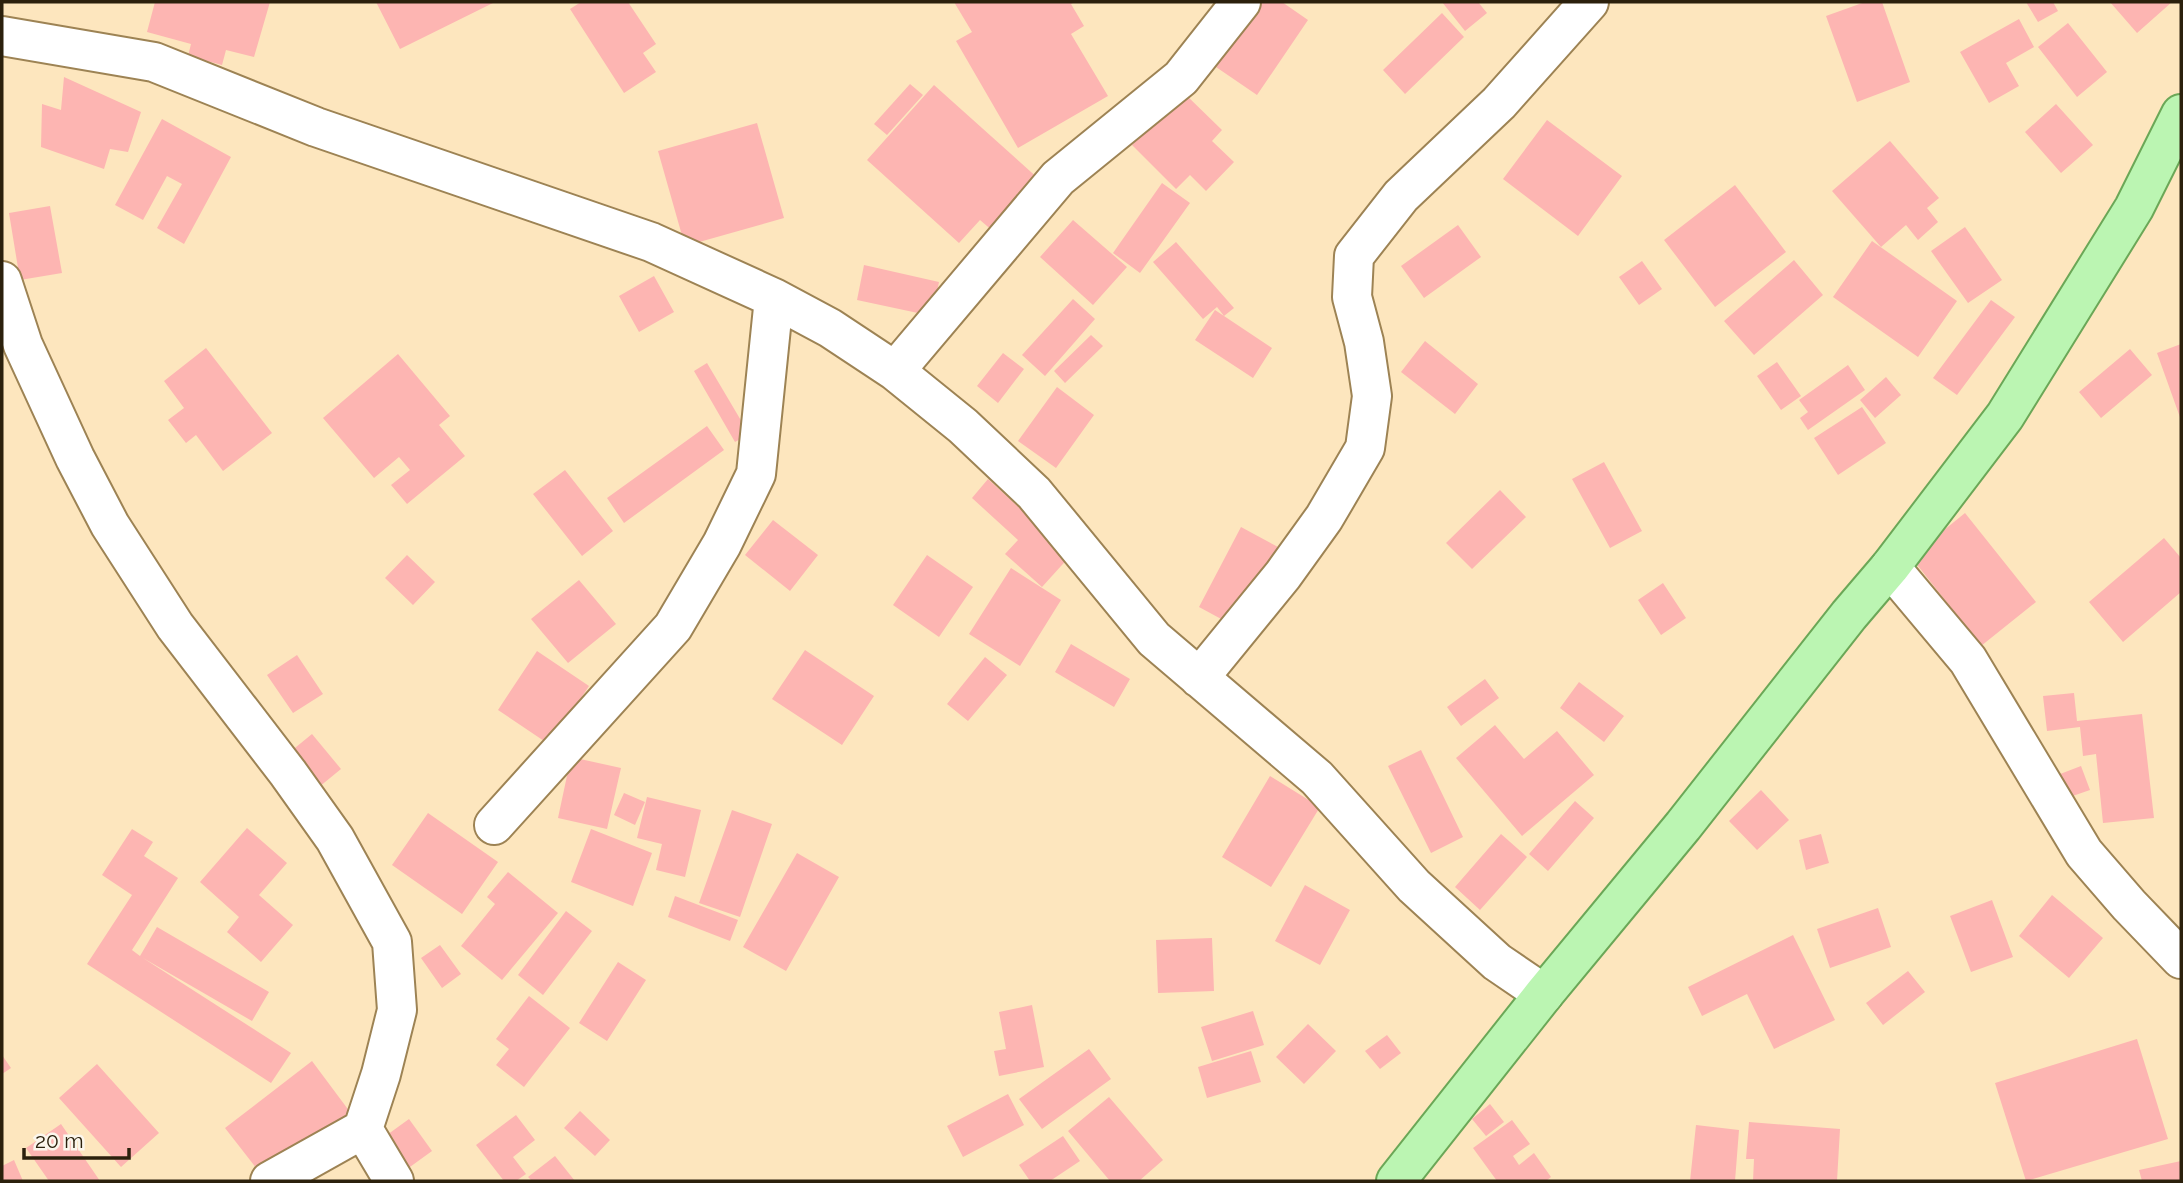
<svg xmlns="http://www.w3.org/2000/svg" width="2183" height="1183" font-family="Raleway,sans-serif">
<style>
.building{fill:#fdb5b2}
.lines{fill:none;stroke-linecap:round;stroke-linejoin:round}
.minor-casing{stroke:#9d8354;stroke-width:42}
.major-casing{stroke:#6ba757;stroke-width:42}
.minor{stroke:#fff;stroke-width:38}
.major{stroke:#bbf5b2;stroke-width:38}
</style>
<rect width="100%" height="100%" fill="#fde6be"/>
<path class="building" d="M155 2H270L254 57 226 50 222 65 188 56 191 44 147 32Z
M376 2H495L400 49Z
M581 2H628L656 44 643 53 656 72 624 93 570 9Z
M954 2H1075L1071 4 1084 26 1071 34 1108 96 1018 148 956 41 972 32Z
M1262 2H1282L1308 20 1257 95 1216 67Z
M1442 2H1478L1487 13 1465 31Z
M1865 2H1882L1910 82 1857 102 1826 16Z
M2026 2H2053L2058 11 2038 22Z
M2110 2H2172L2137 33Z
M1442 13 1464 37 1405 94 1383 70Z
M2019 19 2034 47 2006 63 2019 86 1989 103 1960 52Z
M2068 23 2107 72 2077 97 2038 47Z
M64 77 141 112 128 152 110 149 104 169 41 147 42 104 61 110Z
M910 84 923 95 887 135 874 124Z
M934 85 1041 181 994 232 980 220 959 243 867 160Z
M1184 93 1222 130 1212 141 1234 162 1206 191 1190 175 1176 189 1132 145Z
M2056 104 2093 145 2061 173 2025 132Z
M162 119 231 157 184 244 157 228 182 184 167 176 143 220 115 205Z
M1547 120 1622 176 1578 236 1503 179Z
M757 123 784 218 685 246 658 151Z
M1890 141 1939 198 1927 208 1938 222 1918 240 1906 225 1881 247 1832 191Z
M1162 183 1190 203 1140 273 1113 253Z
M1735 185 1786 252 1715 307 1664 240Z
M50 206 62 273 20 280 9 213Z
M1073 220 1127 267 1093 305 1040 257Z
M1458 225 1481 257 1424 298 1401 266Z
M1965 227 2002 280 1968 303 1931 251Z
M1872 241 1957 301 1918 357 1833 297Z
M1176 242 1234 308 1224 316 1217 307 1203 319 1153 262Z
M1794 260 1823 295 1754 355 1724 321Z
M1642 261 1662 289 1639 305 1619 277Z
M864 265 939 282 932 316 857 300Z
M654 276 674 312 639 332 619 296Z
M1073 299 1095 319 1045 376 1022 355Z
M1991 300 2015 317 1957 395 1933 378Z
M1215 310 1272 348 1253 378 1195 340Z
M1091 335 1103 346 1065 383 1054 371Z
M1425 341 1478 384 1455 414 1401 372Z
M2181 344V420L2157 353Z
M206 348 272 433 223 471 196 435 186 443 168 420 184 408 164 381Z
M2130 349 2152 375 2101 418 2079 392Z
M1003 353 1024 369 998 403 977 386Z
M398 354 450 416 439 425 465 456 407 504 391 485 410 470 399 457 374 478 323 418Z
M1777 362 1801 396 1781 410 1757 376Z
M707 363 749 434 735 442 694 371Z
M1848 365 1865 390 1808 430 1800 418 1808 412 1799 400Z
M1886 377 1901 395 1875 418 1860 400Z
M1057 387 1094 415 1056 468 1018 441Z
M1862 407 1886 443 1838 475 1814 438Z
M707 426 724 450 624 523 607 498Z
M1604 462 1642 531 1610 548 1572 479Z
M565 470 613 531 582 556 533 494Z
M988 479 1071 555 1042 587 1005 554 1018 540 972 498Z
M1500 490 1526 517 1472 569 1446 543Z
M1965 513 2036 602 1981 646 1911 557Z
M773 520 818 555 790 591 745 555Z
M1241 527 1278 547 1236 627 1199 607Z
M2164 538 2181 558V592L2123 642 2089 602Z
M407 555 435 582 413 605 385 578Z
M927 555 973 587 939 637 893 605Z
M1011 568 1061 600 1020 666 969 634Z
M579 580 616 624 568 663 531 619Z
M1663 583 1686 618 1661 635 1638 600Z
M1071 644 1130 679 1114 707 1055 672Z
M805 650 874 696 842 745 772 699Z
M537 651 589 686 550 745 498 710Z
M297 655 323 694 293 713 267 675Z
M985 657 1007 675 968 721 947 704Z
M1485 679 1499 698 1461 726 1447 707Z
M1579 682 1624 716 1604 742 1560 708Z
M2074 693 2077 721 2142 714 2154 818 2103 823 2096 754 2083 756 2080 727 2047 731 2043 696Z
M1495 725 1524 759 1557 731 1594 775 1522 836 1456 758Z
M312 734 341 769 319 787 290 752Z
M1421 750 1463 837 1431 853 1388 766Z
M571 757 621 768 607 829 558 818Z
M2081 766 2090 790 2064 799 2055 776Z
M1270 776 1320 807 1271 887 1222 857Z
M1761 790 1789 820 1757 850 1729 821Z
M624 793 645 802 635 825 614 815Z
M647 797 701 810 685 877 656 870 662 844 637 838Z
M1575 801 1594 818 1548 871 1529 854Z
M732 810 772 824 740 917 699 903Z
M428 813 498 862 462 914 392 865Z
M247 828 287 863 259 895 293 925 261 962 227 932 239 917 200 882Z
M132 829 153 842 144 856 178 878 132 950 140 956 157 927 269 992 252 1021 143 958 291 1053 271 1083 87 964 132 895 102 875Z
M591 829 652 853 633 906 571 882Z
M1501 834 1527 857 1480 910 1455 887Z
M1821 834 1829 863 1806 870 1799 840Z
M797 853 839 877 786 971 743 947Z
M508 872 558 913 502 980 461 946 495 904 487 897Z
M1305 885 1350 910 1320 965 1275 941Z
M2052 895 2103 938 2069 978 2019 936Z
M675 896 738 920 730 941 668 917Z
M1992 900 2013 957 1971 972 1950 916Z
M1878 908 1891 947 1830 968 1817 929Z
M566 911 592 931 543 995 518 975Z
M1793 935 1835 1020 1774 1049 1747 994 1702 1016 1688 987Z
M1212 938 1214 991 1158 993 1156 940Z
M440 945 461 974 442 988 421 958Z
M618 962 646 980 607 1041 579 1023Z
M1908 971 1925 992 1883 1025 1866 1003Z
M529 996 570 1028 524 1087 496 1065 509 1049 496 1039Z
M1032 1005 1044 1067 999 1076 994 1051 1006 1049 999 1012Z
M1253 1011 1264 1045 1212 1061 1201 1027Z
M1308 1024 1336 1051 1304 1084 1276 1057Z
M1387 1035 1401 1053 1380 1069 1365 1051Z
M2137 1039 2168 1139 2026 1181 1995 1083Z
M1089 1049 1111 1079 1042 1129 1019 1099Z
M1251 1051 1261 1082 1207 1098 1198 1067Z
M2 1055 11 1068 2 1074Z
M312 1061 350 1112 264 1178 225 1128Z
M97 1064 159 1133 121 1167 59 1098Z
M1008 1094 1024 1125 963 1157 947 1126Z
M1109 1097 1163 1160 1139 1181H1110L1068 1131Z
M1490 1104 1504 1122 1486 1136 1472 1119Z
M580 1111 610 1140 595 1156 564 1128Z
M516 1115 535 1140 513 1157 526 1174 516 1181H504L476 1145Z
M409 1119 432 1151 403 1172 380 1140Z
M1512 1120 1530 1144 1513 1156 1519 1165 1534 1153 1551 1177 1546 1181H1497L1473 1148Z
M1749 1122 1840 1129 1837 1181H1753L1754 1159H1746Z
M61 1124 100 1181H49L26 1148Z
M1696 1125 1739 1130 1735 1181H1690Z
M1063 1136 1080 1161 1050 1181H1030L1019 1165Z
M555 1156 575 1181H532L528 1177Z
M14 1160 23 1181H2V1166Z
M2181 1161V1181H2142L2139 1170Z"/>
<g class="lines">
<g class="minor-casing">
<path id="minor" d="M2 36 154 62 316 127 651 242 774 298 830 328 895 371 963 426 1034 493 1154 639 1317 778 1414 886 1497 962 1544 994
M2 281 23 345 75 458 110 525 175 626 288 773 335 839 392 942 397 1010 381 1074 363 1129 394 1181
M895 371 1058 178 1181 78 1241 2
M1890 567 1968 660 2084 853 2129 905 2181 959
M1199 678 1283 575 1324 518 1365 448 1372 396 1364 342 1352 297 1354 256 1401 196 1499 103 1589 2
M494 825 673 627 722 544 756 474 774 298
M270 1181 363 1129"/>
</g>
<g class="major-casing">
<path id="major" d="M1396 1181 1544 994 1683 826 1849 615 1890 567 2005 416 2134 208 2181 114"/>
</g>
<use href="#minor" class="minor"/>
<use href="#major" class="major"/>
</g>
<rect width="2183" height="1183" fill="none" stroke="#2b200c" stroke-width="7"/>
<path d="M24 1148v10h105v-10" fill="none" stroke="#2b200c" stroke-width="3.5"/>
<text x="35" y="1148" font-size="21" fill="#2b200c" stroke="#fbf6ec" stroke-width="5" paint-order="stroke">20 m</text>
</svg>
